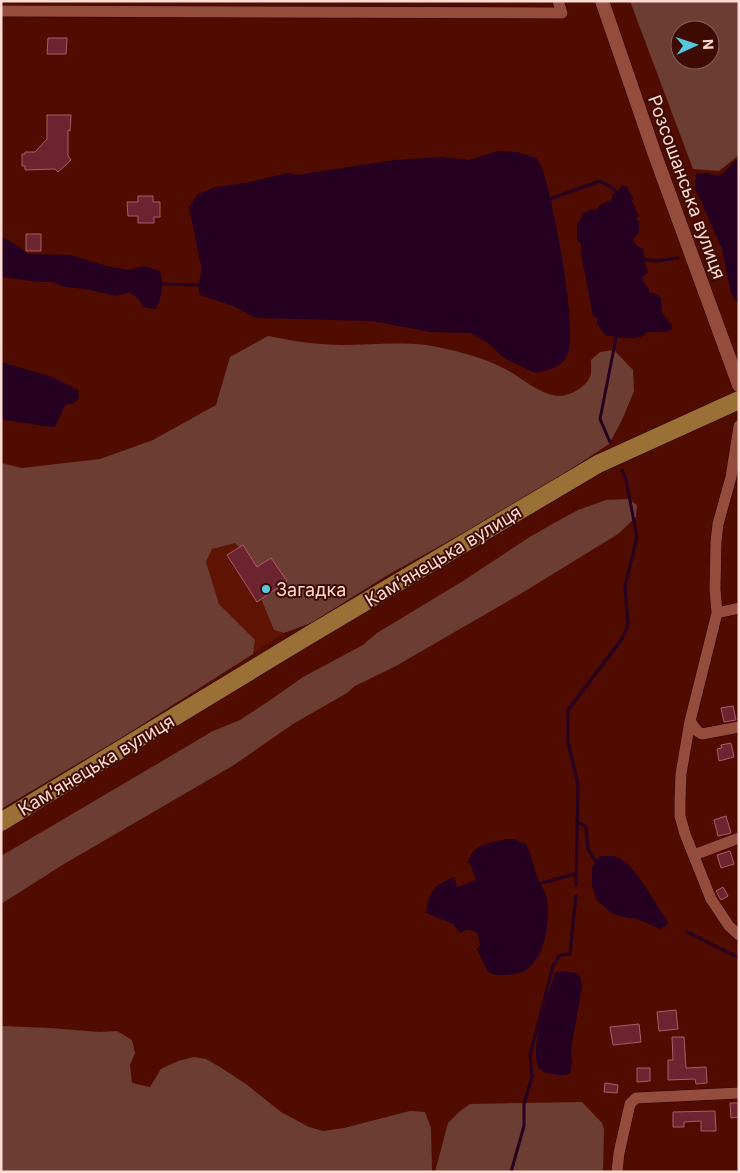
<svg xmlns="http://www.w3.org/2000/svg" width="740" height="1173" font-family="Inter,sans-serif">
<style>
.built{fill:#5f1303}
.green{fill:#6c3e33;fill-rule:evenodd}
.water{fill:#260021}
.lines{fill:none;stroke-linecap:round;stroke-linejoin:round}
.stream{stroke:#260021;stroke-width:3}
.building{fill:#6b2430;stroke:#ab5d66}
.minor-casing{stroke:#2c0000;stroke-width:12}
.tertiary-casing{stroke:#2c0000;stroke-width:15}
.primary-casing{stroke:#2c0000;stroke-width:19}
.minor{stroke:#944c3c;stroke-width:11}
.tertiary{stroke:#944c3c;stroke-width:14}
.primary{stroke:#9b7036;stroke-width:18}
.poi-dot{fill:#56c9e1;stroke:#3d0b02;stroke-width:2}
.labels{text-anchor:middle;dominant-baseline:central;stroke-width:4;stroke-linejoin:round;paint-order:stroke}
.street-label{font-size:18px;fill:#fedbd3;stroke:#3d0b02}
.poi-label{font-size:18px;fill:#fedbd3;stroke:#3d0b02;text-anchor:start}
</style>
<rect width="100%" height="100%" fill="#500c00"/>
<path class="built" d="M235 543 248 557 274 630 284 633 253 654 255 640 219 604 206 562 212 549Z"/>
<path class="green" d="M630 1H739V155L719 171 693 169ZM680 30H710V60H680Z
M268 336C293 341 317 345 343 345 378 345 411 340 446 349 465 353 486 359 503 368 522 377 536 393 557 396 568 397 584 388 589 379 592 374 591 365 591 360L600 352 614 350 633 370 634 391 622 420 609 444 535 493 386 576 311 623 284 633 274 630 262 601 261 579 248 557 235 543 212 549 206 562 219 604 255 640 253 654 121 738 1 809V463L22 468 100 459 153 440 216 405 230 357Z
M628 499 637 505 636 517 618 534 522 593 396 666 355 686 347 693 293 724 234 765 64 864 1 904V856L213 731 240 720 269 701 303 677 363 645 377 633 463 581 528 538 554 523 578 510 606 500Z
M1 1026 50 1028 99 1032 117 1031 132 1040 135 1053 130 1065 132 1083 150 1087 161 1069 178 1061 194 1057 206 1059 220 1067 246 1084 281 1112 309 1127 323 1131 344 1128 410 1111 425 1112 431 1128 432 1172H1Z
M582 1102 602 1123 604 1129 603 1172H435L448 1123 459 1112 470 1104Z"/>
<path class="water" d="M498 151 517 152 536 158C539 162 542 167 543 171 553 201 579 331 567 355 562 368 547 370 535 373L504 358 488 343 470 333 430 332 372 321 256 318 233 306 200 295 198 285 202 270 189 207 198 194 216 187 245 183 288 173 297 175 394 160 442 157 469 160Z
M739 158V305L731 293 722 249 695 188 696 174 707 173 719 176C727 172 731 163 739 158Z
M622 185 626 186 633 198 632 201 639 217 636 218 639 223V233L635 237 633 241 637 246 643 249 644 253V260L648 273 642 277 645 285 649 289V292L657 294 661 298 662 313 672 326V329L666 332H647C637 344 619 335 606 336L597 324 598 319 593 316 581 253V244L577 240V224L581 219 582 214 591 209 596 210 600 205 611 200 613 193H616Z
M1 236 18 246 28 254 71 255 106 266 128 270 145 266 160 271C164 284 162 296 156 309L143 307 139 299 129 292 116 296 86 289 64 287 52 282H40L1 277Z
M1 362 52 377 78 390 79 398 74 403 65 405 55 427C37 426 20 421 1 420Z
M506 839H514L526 844C531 854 533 864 536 874 539 883 545 890 547 899 551 921 544 968 518 973 508 975 497 977 488 972L477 949 480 945 478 934C472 929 467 928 460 933L453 924 426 913C430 890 432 887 454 877L457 887 476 880 470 863H468C473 843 489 844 506 839Z
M600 856C605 856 611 855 616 857 634 862 655 904 666 919L668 924 660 929 637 919 619 916 610 912 597 900 592 886V867Z
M562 971 577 973 580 977 582 986 571 1050 572 1063 570 1073 566 1075C558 1075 546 1075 540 1069 527 1055 549 991 555 973Z"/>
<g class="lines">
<path class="stream" d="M547 200 600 181 611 187 619 195
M642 259 656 261 678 258
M159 284 200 285
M610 442 600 419 617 333
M577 821 586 827 588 849 598 865
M538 884 575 874
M576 885 578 784 568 742V710L622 639 628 625 625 586 637 537 626 480 622 470
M687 932 739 958
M511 1172 524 1126V1104L532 1077 530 1055 553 966 560 955 570 954 576 896"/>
</g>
<path class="building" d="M48 38H67L66 54H47Z
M47 115H71L70 131 68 130V156L71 160 58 172 55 169 25 170V166H22V154H25V152H35L47 139Z
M138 196H153V202H160V217H154V223H138V216H128L127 202H138Z
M26 234H41V251H26Z
M243 545 257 567 271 558 287 581 257 602 227 555Z
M733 706 736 720 724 722 721 708Z
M731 743 734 757 719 761 717 749 722 748 721 745Z
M726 816 731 833 718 836 714 820Z
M730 851 734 864 721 868 717 855Z
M723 887 728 896 721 900 716 891Z
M676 1010 678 1029 659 1031 657 1012Z
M639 1024 641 1042 613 1045 610 1027Z
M672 1037H684L686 1068 706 1067 707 1083 696 1084 695 1079 668 1080V1060H673Z
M637 1068H650V1081L637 1082Z
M605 1083 618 1085 617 1093 604 1092Z
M730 1103H739V1117L731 1118Z
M715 1111 716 1131H701V1121L684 1122V1127H673V1112Z"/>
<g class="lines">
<g class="minor-casing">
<path id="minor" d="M1 11 562 13 558 1
M739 426 731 477 718 524 716 542 715 589 717 613 690 721 681 774 680 801V816L685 834 711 899 729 926 739 935
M717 613 739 608
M690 721 697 731 702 734 739 727
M694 855 739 838
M617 1172 619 1153 630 1104 636 1098 739 1093"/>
</g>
<g class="tertiary-casing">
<path id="tertiary" d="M602 1 655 155 739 385"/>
</g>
<g class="primary-casing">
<path id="primary" d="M1 822 311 634 598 464 739 400"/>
</g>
<use href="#minor" class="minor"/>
<use href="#tertiary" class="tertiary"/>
<use href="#primary" class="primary"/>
</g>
<circle class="poi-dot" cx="266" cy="589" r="5"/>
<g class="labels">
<g class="street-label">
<text transform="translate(687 187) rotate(70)">Розсошанська вулиця</text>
<text transform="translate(443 556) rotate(-31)">Камʼянецька вулиця</text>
<text transform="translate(96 765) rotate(-31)">Камʼянецька вулиця</text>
</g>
<g class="poi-label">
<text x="276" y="589">Загадка</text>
</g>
</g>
<rect width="740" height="1173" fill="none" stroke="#fedbd3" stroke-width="5"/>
<g transform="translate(695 45) rotate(87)"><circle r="24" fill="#3d0b02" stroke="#8a5e56"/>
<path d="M0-4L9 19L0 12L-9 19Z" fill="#56c9e1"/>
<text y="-8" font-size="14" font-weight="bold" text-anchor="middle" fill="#fedbd3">N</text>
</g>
</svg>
